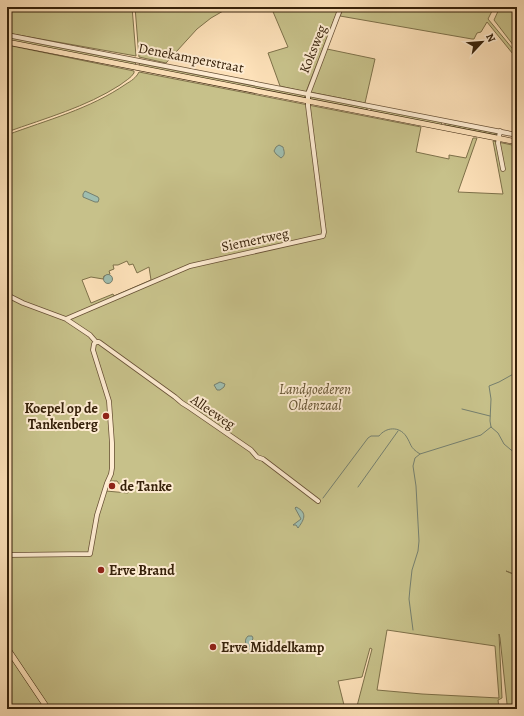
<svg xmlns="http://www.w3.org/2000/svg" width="524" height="716" font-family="Alegreya,serif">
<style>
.green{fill:#c7c18a;stroke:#7e714a;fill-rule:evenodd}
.water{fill:#9fbeb0;stroke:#757f6e}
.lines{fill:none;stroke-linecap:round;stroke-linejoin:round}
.stream{stroke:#757f6e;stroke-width:1}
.minor-casing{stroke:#685136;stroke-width:5.5}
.major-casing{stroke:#36210a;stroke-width:6}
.minor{stroke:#feecd2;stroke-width:4}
.major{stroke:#fde1b9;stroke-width:5}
.poi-dot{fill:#8f2418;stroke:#feecd2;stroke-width:1.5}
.labels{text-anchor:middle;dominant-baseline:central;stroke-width:4;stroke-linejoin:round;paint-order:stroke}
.street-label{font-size:14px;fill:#36210a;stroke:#feecd2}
.park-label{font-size:14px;font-style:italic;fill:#625130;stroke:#feecd2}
.poi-label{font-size:14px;font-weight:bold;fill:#36210a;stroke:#feecd2;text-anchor:start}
</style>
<rect width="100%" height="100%" fill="#fde1b9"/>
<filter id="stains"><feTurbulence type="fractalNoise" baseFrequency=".005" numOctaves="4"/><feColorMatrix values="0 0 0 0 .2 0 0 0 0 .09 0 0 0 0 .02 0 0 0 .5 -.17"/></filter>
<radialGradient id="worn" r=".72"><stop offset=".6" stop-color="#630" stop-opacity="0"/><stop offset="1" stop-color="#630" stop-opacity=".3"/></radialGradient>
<path class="green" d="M7 7H132L136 56 7 33Z
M135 7H230L211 18 197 29 166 63 139 57Z
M271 7H339L306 92 280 86 268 53 288 47Z
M344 7H494L488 19 517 54V59L487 22 481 32 477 33 474 39H472L340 16Z
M500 7H517V50L494 20Z
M7 36 136 62 135 65 7 41Z
M7 45 134 71V73C131 78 125 81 120 85 86 107 46 118 7 132Z
M327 49 375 59 365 103 310 92Z
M142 62 304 95 305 97 304 98 140 66 139 64Z
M139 72 421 127 416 152 449 159V155L466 158 473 138H477L458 192 503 194 493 141 517 146V575L506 571 517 576V709H508L507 704 500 638 499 634 502 698 498 700 499 709H356L357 706 372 649 370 648 362 677 338 681 345 709H7V135C47 120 90 109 126 84 131 81 136 78 139 72ZM127 261 129 265 133 264 137 273 149 267 151 280 114 296 113 294 91 303 82 280 91 277 103 279 104 276 110 274 109 271 114 269 113 265H118ZM110 481H117L120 485 134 486V490H129L128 493 106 491ZM387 630 495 646 499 698 422 694 377 690Z
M310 96 367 107V110L311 100 309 97Z
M372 108 442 122 441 125 370 111Z
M445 123 495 133H497V135L445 125Z"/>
<path class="water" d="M279 145 283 147C284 151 286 155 281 158L276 154 274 151 276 147Z
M85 191 98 197 99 199 98 202H95L83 197V194Z
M103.5 279a4.5 4.5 0 1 1 9 0a4.5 4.5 0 1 1-9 0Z
M220 382 225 384 224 387 220 390H217L214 385Z
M296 507C309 513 303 521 298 528L296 525H293L301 519 295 508Z
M248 636H252L253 638 250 647 254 651 252 653 250 652C248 646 242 642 248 636Z"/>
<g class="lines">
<path class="stream" d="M517 372 499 382 489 386 491 399 490 421 491 427 498 433 504 444 517 455
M462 409 490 416
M358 487 398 431
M323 498 368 438 371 436H379C386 427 399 426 406 436 412 445 409 447 420 454L481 435 491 427
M413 630 409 599 410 588 412 570 418 551 419 541 416 486 413 466 415 458 420 454"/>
<g class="minor-casing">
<path id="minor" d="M7 35 517 135
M500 131 498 143 503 169
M7 295 23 303 66 319 90 335 96 342
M66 319 190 266 323 236 324 232 308 106V94L341 7
M96 342H99L175 397 182 403 190 408 251 450 257 457 263 459 318 501
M7 555 90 554 97 515 107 483 111 474 112 468V443L109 401 93 350 94 344 96 342"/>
</g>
<g class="major-casing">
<path id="major" d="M7 42 517 142
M7 648 48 709"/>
</g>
<use href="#minor" class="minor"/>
<use href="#major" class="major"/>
</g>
<g class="poi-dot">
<circle cx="106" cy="416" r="4"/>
<circle cx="112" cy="486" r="4"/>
<circle cx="101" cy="570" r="4"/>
<circle cx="213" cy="647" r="4"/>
</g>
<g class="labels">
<g class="street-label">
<text transform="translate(313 49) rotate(-68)">Koksweg</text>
<text transform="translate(191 58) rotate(11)">Denekamperstraat</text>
<text transform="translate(255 240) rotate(-12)">Siemertweg</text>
<text transform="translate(213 412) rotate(34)">Alleeweg</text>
</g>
<g class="park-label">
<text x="315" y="389">Landgoederen<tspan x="315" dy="16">Oldenzaal</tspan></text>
</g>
<g class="poi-label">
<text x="98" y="408" text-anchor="end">Koepel op de<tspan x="98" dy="16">Tankenberg</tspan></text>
<text x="120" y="486">de Tanke</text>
<text x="109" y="570">Erve Brand</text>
<text x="221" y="647">Erve Middelkamp</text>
</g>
</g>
<rect width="524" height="716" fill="none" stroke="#fde1b9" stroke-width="24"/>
<rect x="8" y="8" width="508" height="700" fill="none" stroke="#36210a" stroke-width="2"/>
<rect x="12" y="12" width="500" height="692" fill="none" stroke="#36210a"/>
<g transform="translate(482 42) rotate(64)" stroke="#feecd2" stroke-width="3" paint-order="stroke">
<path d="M0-3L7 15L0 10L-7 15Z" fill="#36210a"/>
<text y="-6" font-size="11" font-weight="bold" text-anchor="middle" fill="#36210a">N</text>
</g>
<rect width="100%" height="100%" filter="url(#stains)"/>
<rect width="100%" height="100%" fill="url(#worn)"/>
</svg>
